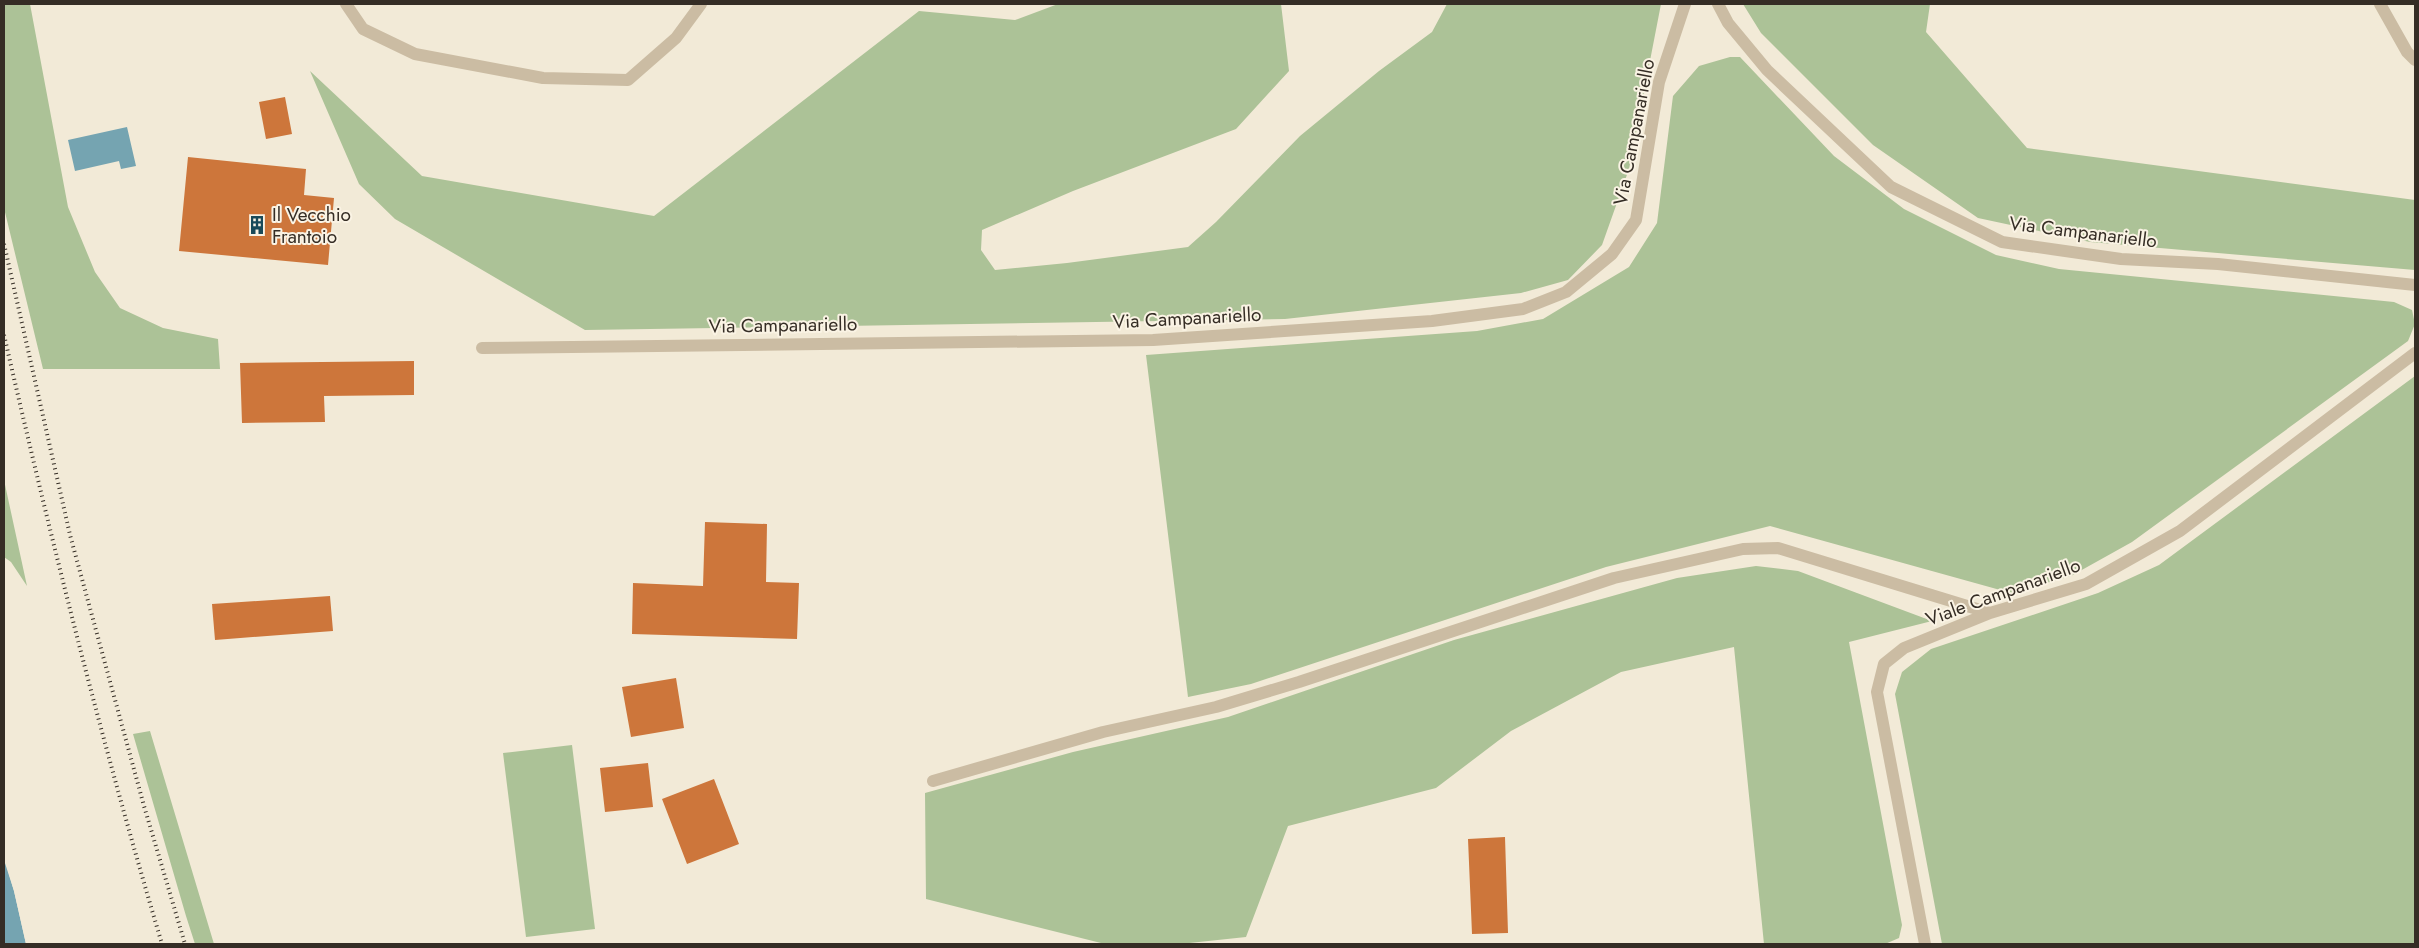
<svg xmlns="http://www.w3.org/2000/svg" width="2419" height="948" font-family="Jost,sans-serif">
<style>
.green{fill:#acc297}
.water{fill:#75a4b1}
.pier{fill:#f2ead7}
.building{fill:#cd763b}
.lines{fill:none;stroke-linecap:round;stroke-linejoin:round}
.service{stroke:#cbbca3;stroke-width:12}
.minor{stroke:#cbbca3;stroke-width:12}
.rail{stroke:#352d25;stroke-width:4;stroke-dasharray:1 4;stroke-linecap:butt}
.labels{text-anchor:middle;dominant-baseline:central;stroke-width:4;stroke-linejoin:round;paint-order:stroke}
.street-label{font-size:19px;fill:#352d25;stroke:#faf3e4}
.poi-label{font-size:19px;fill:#352d25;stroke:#faf3e4;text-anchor:start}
</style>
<rect width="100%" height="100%" fill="#f2ead7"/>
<path class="green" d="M4 4H30L68 207 95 272 120 308 163 328 218 339 220 369H43L4 208Z
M1058 4H1281L1289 71 1236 129 1073 191 982 230 981 250 995 270 1067 263 1188 247 1216 222 1300 136 1379 71 1432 32 1447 4H1661L1629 169 1602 245 1568 280 1521 293 1285 319 585 330 395 219 359 184 310 71 422 176 654 216 919 11 1015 20Z
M1743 4H1930L1926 32 2027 148 2415 200V270L2090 242 1978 218 1873 145 1761 33Z
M1730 57H1740L1834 156 1904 209 1996 255 2059 269 2394 302 2412 310 2415 324 2408 341 2132 542 2071 576 2011 593 1770 526 1606 567 1251 684 1188 697 1146 355 1477 331 1543 319 1629 267 1657 223 1673 96 1699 66Z
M2415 376V944H1942L1895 694 1902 672 1931 649 2098 593 2159 565Z
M4 480 27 586 11 562 4 557Z
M1756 566 1798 571 1932 621 1849 642 1902 925 1899 938 1885 944H1764L1734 647 1621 672 1511 731 1436 788 1288 826 1246 937 1180 944H1105L926 899 925 793 1073 752 1228 717 1454 640 1677 578Z
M150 731 214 944H195L186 916 133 734Z
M572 745 595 929 526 937 503 753Z"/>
<path class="water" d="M127 127 136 166 121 169 119 161 75 171 68 140Z
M4 860 14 891 26 944H4Z"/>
<path class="pier" d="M4 857 17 890 29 944H26L14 891Z"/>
<path class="building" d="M285 97 292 134 266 139 259 102Z
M188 157 306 169 304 195 334 198 328 265 179 251Z
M414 361V395L324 396 325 422 242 423 240 363Z
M705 522 767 524 766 582 799 583 797 639 632 634 633 583 703 586Z
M330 596 333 631 215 640 212 604Z
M676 678 684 728 631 737 622 687Z
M648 763 653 807 605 812 600 768Z
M714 779 739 844 687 864 662 799Z
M1505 837 1508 933 1472 934 1468 839Z"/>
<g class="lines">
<path class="service" d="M346 4 363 29 415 54 543 78 628 80 676 38 701 4
M2380 4 2407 52 2415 60"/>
<path class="minor" d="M1718 4 1728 23 1767 70 1891 187 2002 242 2121 259 2218 264 2415 285
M482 348 1153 340 1432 321 1523 309 1566 292 1612 254 1636 220 1659 82 1685 4
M933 781 1103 732 1216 707 1299 682 1614 578 1743 549 1778 548 1990 613
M1925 944 1877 692 1884 664 1904 648 1990 613 2086 584 2180 531 2415 353"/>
<path class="rail" d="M4 244 70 535 144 806 185 944
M4 335C51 540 102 743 162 944"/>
</g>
<defs>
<g id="building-bare" transform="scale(1.5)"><path d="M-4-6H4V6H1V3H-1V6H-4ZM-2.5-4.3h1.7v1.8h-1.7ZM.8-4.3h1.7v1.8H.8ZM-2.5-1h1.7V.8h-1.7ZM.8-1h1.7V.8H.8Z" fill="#194a59" stroke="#faf3e4" stroke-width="2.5" paint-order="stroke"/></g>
</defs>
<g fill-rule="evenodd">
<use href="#building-bare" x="257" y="225"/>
</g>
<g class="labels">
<g class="street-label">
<text transform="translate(1634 132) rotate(-79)">Via Campanariello</text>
<text transform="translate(2083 232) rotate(7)">Via Campanariello</text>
<text transform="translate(1187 318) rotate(-3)">Via Campanariello</text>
<text transform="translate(783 325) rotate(-1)">Via Campanariello</text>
<text transform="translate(2003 592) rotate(-20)">Viale Campanariello</text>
</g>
<g class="poi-label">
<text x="272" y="214">Il Vecchio<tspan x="272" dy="22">Frantoio</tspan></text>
</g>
</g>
<rect width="2419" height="948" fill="none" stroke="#352d25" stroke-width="10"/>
</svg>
